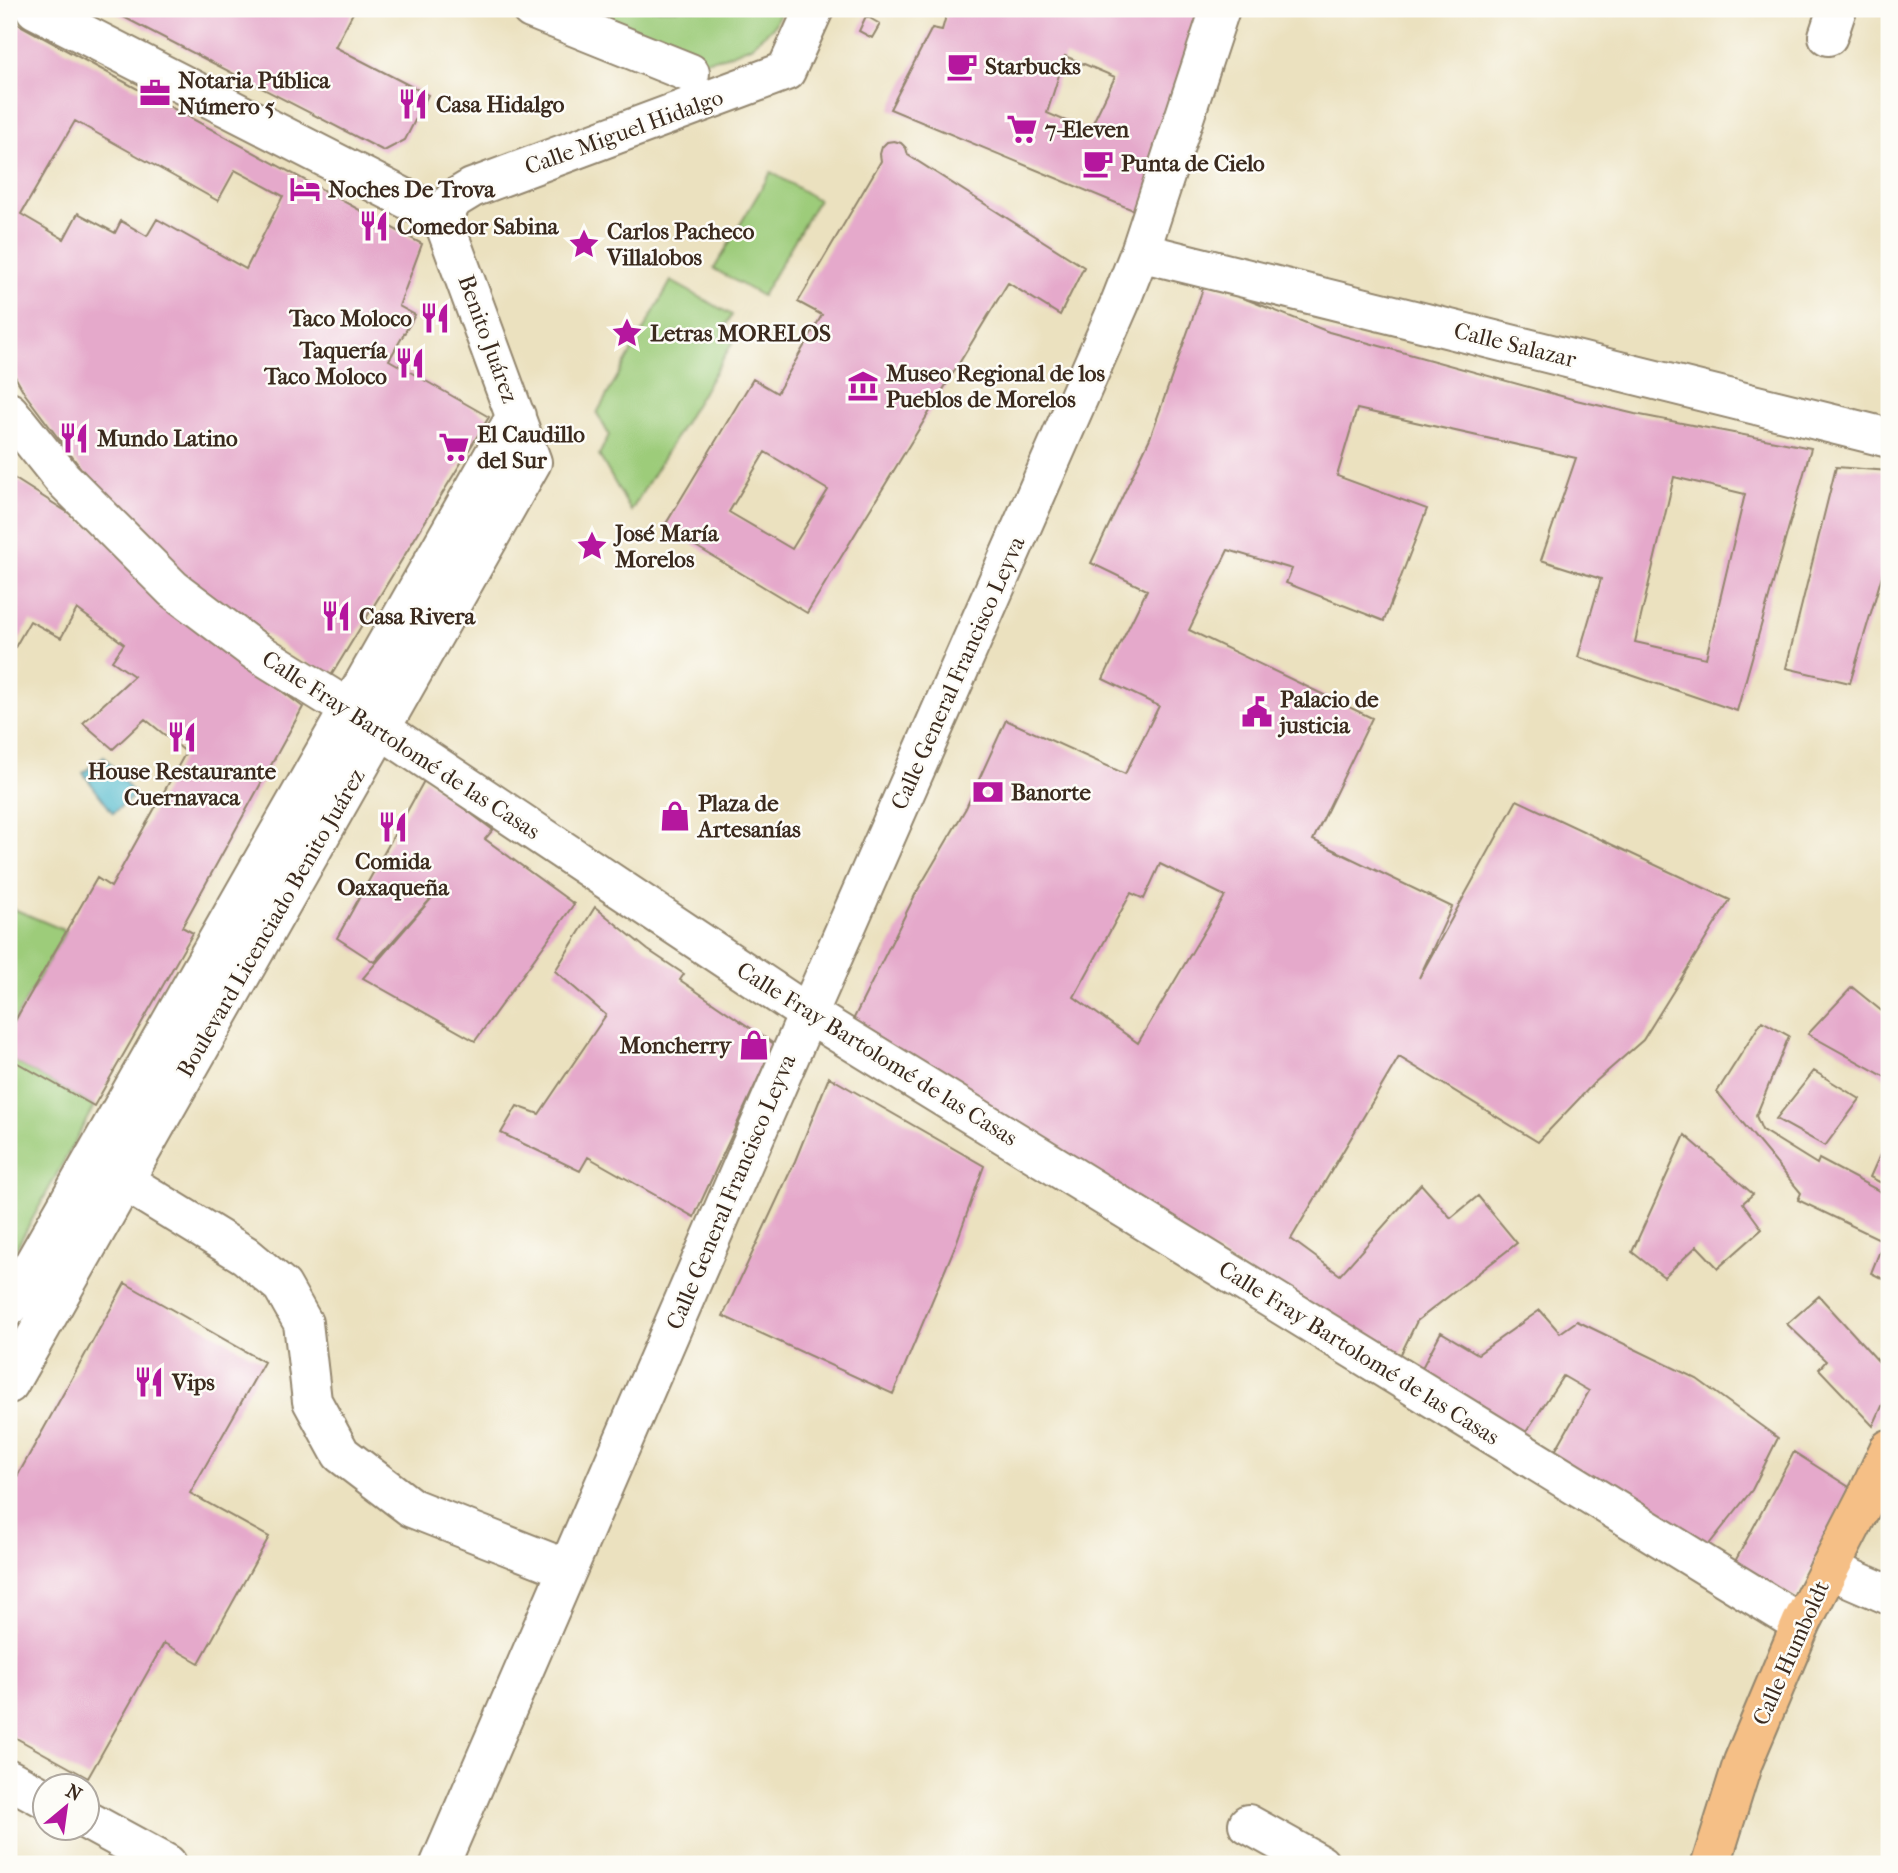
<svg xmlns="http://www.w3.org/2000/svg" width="1898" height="1873" font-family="'IM FELL French Canon',serif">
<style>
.green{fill:#9dcc7a;stroke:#6c7b4c;stroke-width:2}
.water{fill:#4fb9cd;stroke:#457276;stroke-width:2}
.building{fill:#e5a9cb;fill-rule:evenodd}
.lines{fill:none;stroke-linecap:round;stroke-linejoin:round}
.minor-casing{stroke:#93866e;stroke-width:42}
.major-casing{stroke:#93866e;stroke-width:42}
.minor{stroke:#fff;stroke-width:38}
.major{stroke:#f5bf86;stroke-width:38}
.labels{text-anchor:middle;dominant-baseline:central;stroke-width:5;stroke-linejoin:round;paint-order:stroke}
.poi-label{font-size:23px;font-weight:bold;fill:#3b2a1e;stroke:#fdfcf7;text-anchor:start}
.street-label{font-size:23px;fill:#3b2a1e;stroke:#fdfcf7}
</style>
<rect width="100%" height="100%" fill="#fdfcf7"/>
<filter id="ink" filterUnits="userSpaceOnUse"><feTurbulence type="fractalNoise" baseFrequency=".0143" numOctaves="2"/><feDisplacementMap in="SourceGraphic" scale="14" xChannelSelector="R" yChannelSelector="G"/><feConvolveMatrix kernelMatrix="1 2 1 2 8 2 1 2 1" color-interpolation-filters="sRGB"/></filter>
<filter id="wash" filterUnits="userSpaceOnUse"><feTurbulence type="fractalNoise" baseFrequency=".00686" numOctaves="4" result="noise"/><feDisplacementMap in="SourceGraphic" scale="28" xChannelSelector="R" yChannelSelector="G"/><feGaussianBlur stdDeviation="1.57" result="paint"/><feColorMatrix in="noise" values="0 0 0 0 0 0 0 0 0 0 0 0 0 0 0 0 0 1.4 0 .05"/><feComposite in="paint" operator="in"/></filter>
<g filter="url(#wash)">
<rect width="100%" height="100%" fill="#ebe1bf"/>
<path class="green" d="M559 9H782L774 26 751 46 724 57 692 63Z
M771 172 818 200 762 296 714 269Z
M671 281 732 315 723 330 736 337 631 511 599 455 609 435 597 413Z
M9 907 66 931 9 1031Z
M9 1058 94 1106 9 1262Z"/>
<path class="water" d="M104 756 135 795 113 813 83 773Z"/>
<g id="blocks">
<path class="building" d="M108 9H355L335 47 428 95 405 140 384 151Z
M948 9H1052L1074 16 1076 9H1213L1145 215 890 109 932 28 942 30ZM1065 56 1115 77 1089 131 1047 113Z
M866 16 880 24 872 38 859 31Z
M9 19 422 244 399 306 415 315 389 360 489 417 329 679 175 569 83 471 25 394 9 366ZM75 121 218 201 235 170 283 196 246 269 157 219 147 236 121 221 115 233 78 213 64 239 21 214Z
M894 141 901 143 906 148 908 155 1084 267 1060 315 1008 283 807 613 664 527 753 379 777 393 822 315 798 302 881 161 880 154 882 147 887 142ZM765 452 828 490 792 549 729 512Z
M1205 283 1329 332 1572 399 1635 414 1811 448 1737 711 1578 657 1601 579 1541 560 1576 458 1357 409 1337 476 1427 509 1384 621 1286 583 1292 569 1228 550 1189 630 1372 718 1313 840 1452 907 1419 978 1517 800 1730 900 1643 1040 1594 1083 1538 1142 1399 1057 1291 1239 1340 1275 1421 1184 1451 1218 1478 1196 1517 1243 1417 1321 1396 1364 850 1026 916 893 966 808 1006 720 1125 774 1159 706 1103 679 1147 590 1091 563 1150 438ZM1674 477 1745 494 1706 658 1635 642ZM1160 864 1225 896 1138 1043 1074 997 1131 893 1144 899Z
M1836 467 1889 471V552L1850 683 1786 668Z
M9 475 97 531 190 623 303 707 182 927 193 933 94 1106 9 1058V1031L97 878 111 887 186 752 145 719 113 749 83 723 134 676 112 661 124 644 77 609 61 638 30 621 14 649 9 646Z
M425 779 493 830 485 839 574 904 475 1041 363 978 436 893 374 962 337 938Z
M595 907 648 950 684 974 680 980 774 1044 694 1217 588 1157 580 1171 501 1133 517 1106 539 1114 606 1015 555 971Z
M1852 987 1889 1017V1079L1808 1034Z
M1762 1021 1789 1036 1756 1116 1762 1130 1817 1164 1819 1159 1889 1196V1282L1871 1273 1884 1241 1798 1200 1801 1193 1717 1092Z
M1814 1071 1860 1099 1825 1146 1776 1119Z
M829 1077 984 1166 956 1244 893 1394 723 1316 795 1161Z
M1685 1135 1753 1194 1743 1203 1762 1229 1718 1268 1697 1246 1664 1277 1632 1252Z
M1889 1135V1187L1870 1177Z
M125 1283 264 1362 190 1493 269 1537 199 1663 164 1643 88 1778 9 1734V1491Z
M1819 1296 1889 1373V1391L1873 1426 1819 1369 1826 1361 1787 1324Z
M1540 1310 1560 1333 1577 1321 1697 1379 1778 1438 1752 1490 1703 1552 1550 1460 1589 1391 1563 1376 1522 1438 1417 1377 1441 1332 1478 1354Z
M1794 1452 1849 1487 1828 1540 1796 1598 1732 1567Z"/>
</g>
</g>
<g filter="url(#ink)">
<use href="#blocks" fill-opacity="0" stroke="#93866e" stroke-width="2"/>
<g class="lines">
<g class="minor-casing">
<path id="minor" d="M35 9 442 217
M531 9 690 73
M1828 36 1837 9
M442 217 454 199 472 188 786 71 814 9
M1140 252 1889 438
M9 412 62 478 173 589 254 650 381 729 808 1014 1801 1624
M124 1181 245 1255 282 1286 303 1323 312 1401 341 1454 412 1508 567 1569
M9 1307 516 416
M9 1384 532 462 442 217
M1829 1569 1889 1595
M9 1779 46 1799
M88 1821 167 1864
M1248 1824 1320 1864
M440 1864 808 1014 1120 303 1140 252 1220 9"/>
</g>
<g class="major-casing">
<path id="major" d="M1711 1864 1743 1762 1801 1624 1870 1490 1889 1449"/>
</g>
<use href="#minor" class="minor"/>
<use href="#major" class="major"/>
</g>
</g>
<defs>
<g id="cafe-bare" transform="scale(2.415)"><path d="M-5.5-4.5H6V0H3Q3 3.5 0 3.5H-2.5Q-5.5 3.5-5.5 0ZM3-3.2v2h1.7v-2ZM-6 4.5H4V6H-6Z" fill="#b5179e" stroke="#fdfcf7" stroke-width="2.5" paint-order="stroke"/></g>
<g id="office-bare" transform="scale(2.415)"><path d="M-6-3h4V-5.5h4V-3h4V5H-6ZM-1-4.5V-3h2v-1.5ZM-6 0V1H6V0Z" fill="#b5179e" stroke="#fdfcf7" stroke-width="2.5" paint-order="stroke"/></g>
<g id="restaurant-bare" transform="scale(2.415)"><path d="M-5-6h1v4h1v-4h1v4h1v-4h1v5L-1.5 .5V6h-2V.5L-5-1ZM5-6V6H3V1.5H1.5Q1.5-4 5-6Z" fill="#b5179e" stroke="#fdfcf7" stroke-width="2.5" paint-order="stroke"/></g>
<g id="supermarket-bare" transform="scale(2.415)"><path d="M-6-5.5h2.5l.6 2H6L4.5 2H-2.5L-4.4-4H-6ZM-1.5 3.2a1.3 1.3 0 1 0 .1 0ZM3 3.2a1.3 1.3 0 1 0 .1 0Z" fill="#b5179e" stroke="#fdfcf7" stroke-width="2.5" paint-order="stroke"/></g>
<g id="hotel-bare" transform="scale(2.415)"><path d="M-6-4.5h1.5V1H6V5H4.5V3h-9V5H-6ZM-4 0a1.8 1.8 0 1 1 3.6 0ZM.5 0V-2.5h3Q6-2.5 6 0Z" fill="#b5179e" stroke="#fdfcf7" stroke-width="2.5" paint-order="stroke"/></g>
<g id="sight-bare" transform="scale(2.415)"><path d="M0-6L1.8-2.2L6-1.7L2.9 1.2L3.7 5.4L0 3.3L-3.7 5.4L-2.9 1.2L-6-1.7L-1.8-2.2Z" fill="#b5179e" stroke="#fdfcf7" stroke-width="2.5" paint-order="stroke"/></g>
<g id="museum-bare" transform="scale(2.415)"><path d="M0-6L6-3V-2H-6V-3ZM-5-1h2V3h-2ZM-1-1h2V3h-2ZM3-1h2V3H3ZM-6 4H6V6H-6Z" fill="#b5179e" stroke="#fdfcf7" stroke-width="2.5" paint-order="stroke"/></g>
<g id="civic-bare" transform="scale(2.415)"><path d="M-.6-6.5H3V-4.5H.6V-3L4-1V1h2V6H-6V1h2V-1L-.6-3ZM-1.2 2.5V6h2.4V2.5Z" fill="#b5179e" stroke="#fdfcf7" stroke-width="2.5" paint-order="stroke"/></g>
<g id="bank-bare" transform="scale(2.415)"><path d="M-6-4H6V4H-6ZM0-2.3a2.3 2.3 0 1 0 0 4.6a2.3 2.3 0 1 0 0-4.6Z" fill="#b5179e" stroke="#fdfcf7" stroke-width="2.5" paint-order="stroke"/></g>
<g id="shop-bare" transform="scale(2.415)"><path d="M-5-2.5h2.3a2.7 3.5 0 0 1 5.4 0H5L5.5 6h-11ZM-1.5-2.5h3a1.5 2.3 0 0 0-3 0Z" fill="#b5179e" stroke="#fdfcf7" stroke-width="2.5" paint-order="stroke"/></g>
</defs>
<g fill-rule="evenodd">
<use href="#cafe-bare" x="962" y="66"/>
<use href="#office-bare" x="155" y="93"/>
<use href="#restaurant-bare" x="413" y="104"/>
<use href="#supermarket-bare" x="1022" y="129"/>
<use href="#cafe-bare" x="1098" y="163"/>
<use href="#hotel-bare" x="305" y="189"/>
<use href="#restaurant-bare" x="374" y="226"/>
<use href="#sight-bare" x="584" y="244"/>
<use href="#restaurant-bare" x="435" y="318"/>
<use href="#sight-bare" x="627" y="333"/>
<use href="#restaurant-bare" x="410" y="363"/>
<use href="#museum-bare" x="863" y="386"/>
<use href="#restaurant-bare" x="74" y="438"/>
<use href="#supermarket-bare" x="454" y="447"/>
<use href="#sight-bare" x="592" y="546"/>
<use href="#restaurant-bare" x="336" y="616"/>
<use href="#civic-bare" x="1257" y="712"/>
<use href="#restaurant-bare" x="182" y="737"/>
<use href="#bank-bare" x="988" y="792"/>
<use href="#shop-bare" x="675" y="816"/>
<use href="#restaurant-bare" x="393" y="827"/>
<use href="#shop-bare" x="754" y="1045"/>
<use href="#restaurant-bare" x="149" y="1382"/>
</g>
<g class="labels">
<g class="poi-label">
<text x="985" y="66">Starbucks</text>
<text x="178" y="80">Notaria Pública<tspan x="178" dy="26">Número 5</tspan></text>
<text x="436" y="104">Casa Hidalgo</text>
<text x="1045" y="129">7-Eleven</text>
<text x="1121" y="163">Punta de Cielo</text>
<text x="328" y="189">Noches De Trova</text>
<text x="397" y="226">Comedor Sabina</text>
<text x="607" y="231">Carlos Pacheco<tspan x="607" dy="26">Villalobos</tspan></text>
<text x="412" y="318" text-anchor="end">Taco Moloco</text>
<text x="650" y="333">Letras MORELOS</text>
<text x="387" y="350" text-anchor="end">Taquería<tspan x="387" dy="26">Taco Moloco</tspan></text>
<text x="886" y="373">Museo Regional de los<tspan x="886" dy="26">Pueblos de Morelos</tspan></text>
<text x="477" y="434">El Caudillo<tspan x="477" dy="26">del Sur</tspan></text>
<text x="97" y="438">Mundo Latino</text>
<text x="615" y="533">José María<tspan x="615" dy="26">Morelos</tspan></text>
<text x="359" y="616">Casa Rivera</text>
<text x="1280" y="699">Palacio de<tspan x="1280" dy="26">justicia</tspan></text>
<text x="182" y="771" text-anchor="middle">House Restaurante<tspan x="182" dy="26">Cuernavaca</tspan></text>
<text x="1011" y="792">Banorte</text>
<text x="698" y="803">Plaza de<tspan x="698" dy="26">Artesanías</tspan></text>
<text x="393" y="861" text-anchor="middle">Comida<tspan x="393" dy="26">Oaxaqueña</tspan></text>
<text x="731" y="1045" text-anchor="end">Moncherry</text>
<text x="172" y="1382">Vips</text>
</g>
<g class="street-label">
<text transform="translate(624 132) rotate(-20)">Calle Miguel Hidalgo</text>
<text transform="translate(488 339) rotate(70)">Benito Juárez</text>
<text transform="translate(1515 345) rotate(14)">Calle Salazar</text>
<text transform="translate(958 673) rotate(-66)">Calle General Francisco Leyva</text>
<text transform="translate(401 745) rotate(33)">Calle Fray Bartolomé de las Casas</text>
<text transform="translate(271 923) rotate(-60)">Boulevard Licenciado Benito Juárez</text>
<text transform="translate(877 1054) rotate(32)">Calle Fray Bartolomé de las Casas</text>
<text transform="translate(731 1192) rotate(-67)">Calle General Francisco Leyva</text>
<text transform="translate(1359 1353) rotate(32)">Calle Fray Bartolomé de las Casas</text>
<text transform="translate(1791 1653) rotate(-66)">Calle Humboldt</text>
</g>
</g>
<rect width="1898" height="1873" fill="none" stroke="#fdfcf7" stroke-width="35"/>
<g transform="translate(66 1807) rotate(29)"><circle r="33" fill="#fdfcf7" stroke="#afa8a0" stroke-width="2"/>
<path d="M0-5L12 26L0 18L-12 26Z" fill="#b5179e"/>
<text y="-10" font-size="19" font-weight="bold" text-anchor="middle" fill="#3b2a1e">N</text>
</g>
</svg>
